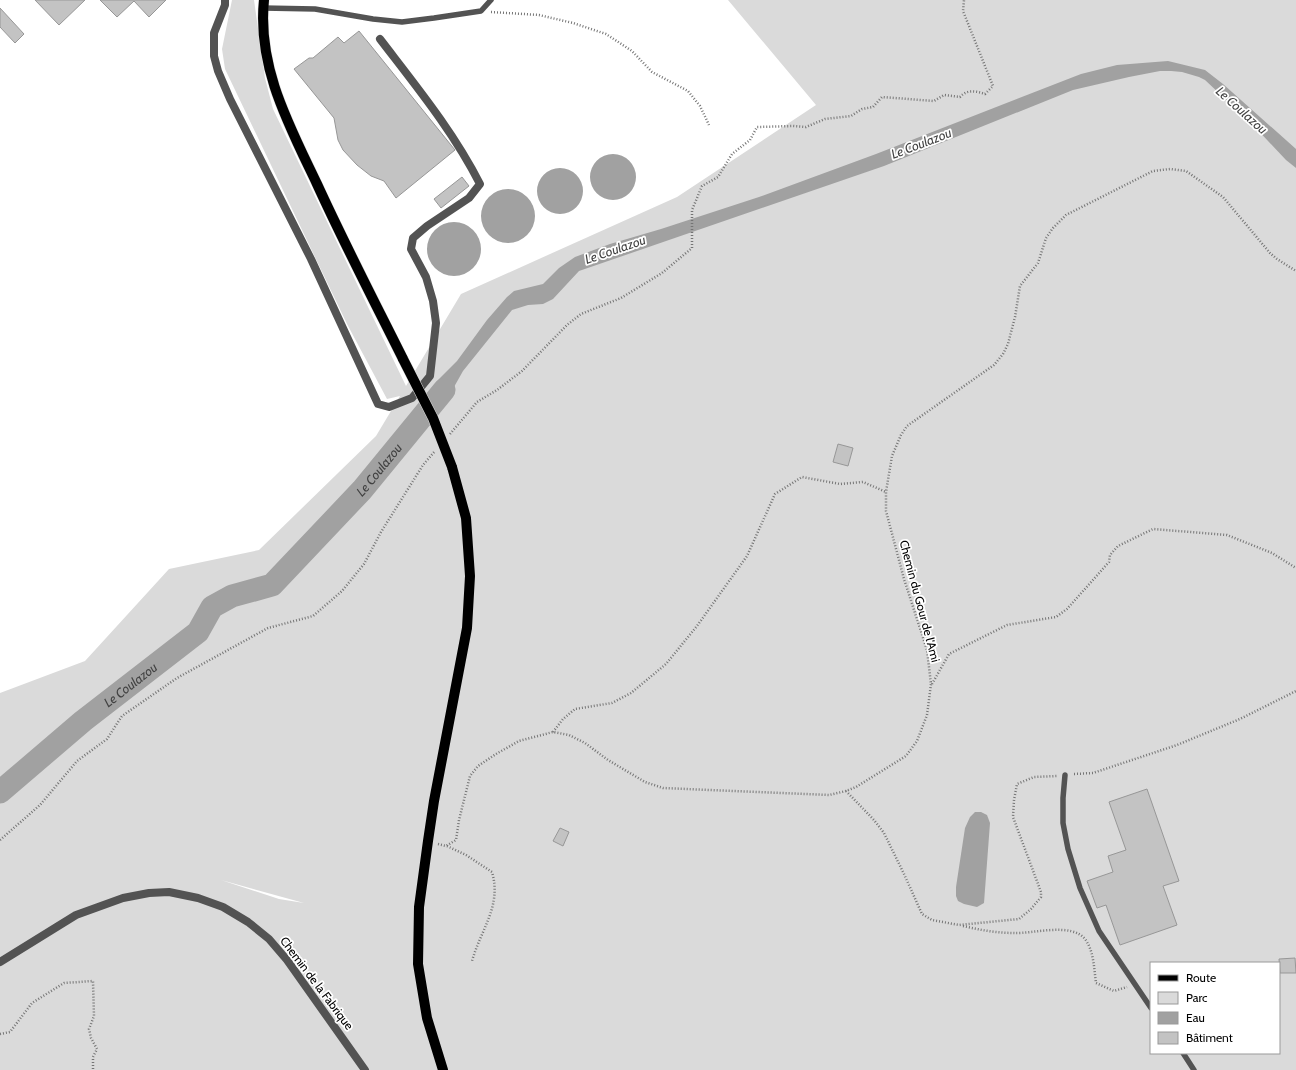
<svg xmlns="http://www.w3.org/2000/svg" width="1296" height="1070" font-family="Cabin,sans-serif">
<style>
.green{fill:#dadada;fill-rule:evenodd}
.water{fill:#a1a1a1}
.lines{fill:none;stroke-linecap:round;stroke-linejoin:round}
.river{stroke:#a1a1a1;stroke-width:23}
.building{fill:#c3c3c3;stroke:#979797}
.primary-casing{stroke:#dbdbdb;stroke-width:11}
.path{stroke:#757575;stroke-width:2.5;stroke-dasharray:1 2;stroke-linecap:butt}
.service{stroke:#535353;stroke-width:5.5}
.minor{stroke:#535353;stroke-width:8}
.primary{stroke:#000;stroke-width:10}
.primary-bridge-casing{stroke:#dbdbdb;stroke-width:11;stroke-linecap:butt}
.primary-bridge{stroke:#000;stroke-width:10}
.labels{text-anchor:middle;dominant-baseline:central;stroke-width:3.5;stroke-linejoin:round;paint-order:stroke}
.street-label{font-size:12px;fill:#000;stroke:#fff}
.water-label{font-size:13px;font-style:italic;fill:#424242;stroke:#fff}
</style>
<rect width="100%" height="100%" fill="#fff"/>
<path class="green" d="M232 0H254L265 78 273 109 406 386 461 294 677 197 816 105 728 0H1296V1070H0V693L85 661 169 569 259 550 376 436 400 396 387 399 347 324 225 69 222 49ZM221 880 304 903 279 899ZM1151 963H1279V1053H1151Z"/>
<path class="water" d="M1168 61 1205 70 1223 84 1296 149V168L1286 160 1253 125 1205 80 1199 77 1182 72 1171 71H1160L1129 77 1073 90 884 166 579 271 553 299 543 304 528 305 512 310 463 371 445 403 434 416 427 397 438 380 457 361 487 320 507 297 514 291 543 284 559 268 575 257 610 244 661 229 759 197 876 154 1081 74 1117 65Z
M590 177a23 23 0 1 1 46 0a23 23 0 1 1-46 0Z
M537 191a23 23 0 1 1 46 0a23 23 0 1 1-46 0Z
M481 216a27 27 0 1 1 54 0a27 27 0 1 1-54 0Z
M427 249a27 27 0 1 1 54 0a27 27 0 1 1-54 0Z
M975 812H981L987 815 990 823 984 903 977 907 964 904 958 901 956 896V887L965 828 970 817Z"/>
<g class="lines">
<path class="river" id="s1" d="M0 792 83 721 198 632 212 607 232 596 272 585 362 490 444 390"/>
</g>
<path class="building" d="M35 0H85L59 25Z
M100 0H166L149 17 134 1 117 17Z
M0 8 24 34 15 43 0 27Z
M359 31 455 150 396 198 384 181 371 176 357 165 343 150 338 140 334 118 294 69 309 58H313L338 37 344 43Z
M462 177 469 186 441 208 434 199Z
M838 444 853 448 848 466 833 462Z
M1147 789 1179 881 1163 886 1177 925 1120 945 1106 905 1097 908 1087 881 1113 872 1108 856 1126 850 1109 802Z
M560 828 569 832 563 846 553 841Z
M1295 958 1296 973H1280L1279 959Z"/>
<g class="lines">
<g class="primary-casing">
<path id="primary" d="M264 0C257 67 289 125 317 184 344 243 374 301 403 359
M443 1070 427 1018 418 964 419 907 428 841 434 801 467 628 470 576 466 518 452 467"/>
</g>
<path class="path" d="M491 12 539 15 573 23 606 34 632 51 652 72 688 91 700 106 709 125
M450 434 477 402 497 390 522 371 567 325 581 314 621 298 662 273 692 248V210L702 186 718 177 732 154 750 140 757 127 793 126 806 127 825 119 851 116 862 109 873 107 882 97 934 101 944 95 960 97C967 89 976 91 985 94L993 86 963 11 964 0
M932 684 949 654 1007 625 1056 617 1067 609 1109 562 1110 555 1118 546 1153 529 1227 535 1272 553 1296 568
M553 732 563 719 575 709 612 703 631 693 666 664 697 626 747 556 775 494 802 477 840 484 863 482 886 492
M1074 774 1093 773 1177 745 1240 719 1296 691
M846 791 874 820 884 833 904 874 922 914 932 920 959 925 1019 919 1031 909 1041 897V892L1013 817 1014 800 1017 784 1034 777 1057 776
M0 840 40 805 77 761 107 739 122 716 177 678 268 628 313 616 342 591 364 564 381 532 423 465 435 451
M438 844 446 846 456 840 459 820 470 776 478 766 496 754 519 741 553 732 569 735 585 743 608 760 645 782 663 788 829 795 846 791 856 787 906 756 917 741 927 715 931 684 927 650 904 579 886 511V492L892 456 901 435 907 426 994 365 1003 354 1008 344 1015 317 1020 286 1038 263 1046 238 1053 228 1066 215 1153 171 1170 169 1186 171 1223 197 1270 253 1277 259 1296 271
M447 846 466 855 492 872C502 906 481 929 472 961
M963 926C980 930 997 933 1014 933 1033 934 1071 922 1085 939 1094 951 1094 969 1096 983L1114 991 1127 987
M0 1034 10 1032 32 1003 64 983 93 981 94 1016 89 1029 91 1038 97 1049 93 1057V1069L94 1070"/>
<path class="service" d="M263 8 315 9 373 19 402 22 434 18 481 11 491 0
M1065 775 1063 798V823L1068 849 1080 888 1099 931 1151 1008
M1183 1053 1194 1070"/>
<path class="minor" d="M225 0V5L214 33V56L218 71 230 99 311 259 378 404 389 407 412 398 430 376 436 323 433 301 426 277 411 249 413 238 427 226 469 198 480 184C453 131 416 86 380 39
M0 962 76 915 123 898 149 893 169 892 198 898 223 907 248 922 269 939 287 960 365 1070"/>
<use href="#primary" class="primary"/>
<g class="primary-bridge-casing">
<path id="primary-bridge" d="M403 359 433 418 452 467"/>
</g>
<use href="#primary-bridge" class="primary-bridge"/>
</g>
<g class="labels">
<g class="street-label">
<text transform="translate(920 601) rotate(75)">Chemin du Gour de l'Ami</text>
<text transform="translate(317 983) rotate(53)">Chemin de la Fabrique</text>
</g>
<g class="water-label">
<text transform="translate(1242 110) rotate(42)">Le Coulazou</text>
<text transform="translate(921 143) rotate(-21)">Le Coulazou</text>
<text transform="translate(615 249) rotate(-19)">Le Coulazou</text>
<text stroke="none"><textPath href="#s1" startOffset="505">Le Coulazou</textPath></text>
<text stroke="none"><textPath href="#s1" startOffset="169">Le Coulazou</textPath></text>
</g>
</g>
<rect x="1150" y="962" width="130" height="92" fill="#ffffff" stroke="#999999"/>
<rect x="1158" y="975" width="20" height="6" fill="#000000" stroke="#999999"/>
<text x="1186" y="982" font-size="12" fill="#000000">Route</text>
<rect x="1158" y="992" width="20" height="12" fill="#dadada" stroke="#999999"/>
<text x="1186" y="1002" font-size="12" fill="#000000">Parc</text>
<rect x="1158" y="1012" width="20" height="12" fill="#a1a1a1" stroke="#999999"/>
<text x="1186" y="1022" font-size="12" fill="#000000">Eau</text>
<rect x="1158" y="1032" width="20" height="12" fill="#c3c3c3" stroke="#999999"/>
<text x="1186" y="1042" font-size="12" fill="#000000">Bâtiment</text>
</svg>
